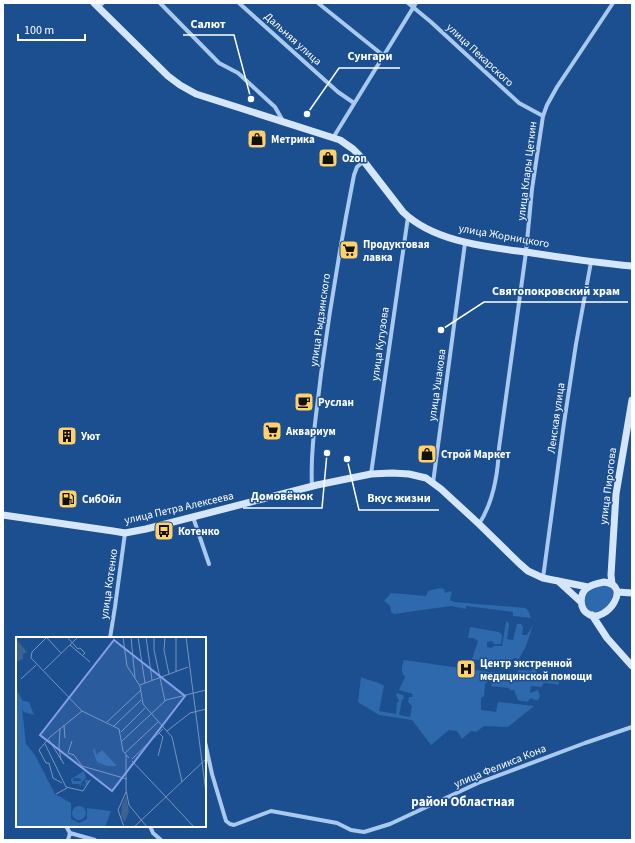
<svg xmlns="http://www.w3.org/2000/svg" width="635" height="843" font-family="'Source Sans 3',sans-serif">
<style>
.grass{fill:#2e69ad}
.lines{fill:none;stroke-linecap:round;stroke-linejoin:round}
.street{stroke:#a9c9ee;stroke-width:4}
.secondary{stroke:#d6e6fa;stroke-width:7}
.labels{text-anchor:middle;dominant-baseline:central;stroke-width:3;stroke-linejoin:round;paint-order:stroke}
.street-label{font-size:11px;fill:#fff;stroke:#1b4f8f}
.poi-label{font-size:11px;font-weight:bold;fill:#fff;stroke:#1b4f8f;text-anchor:start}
.quarter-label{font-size:13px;font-weight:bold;fill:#fff;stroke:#1b4f8f}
.inset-road{fill:none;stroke:#7695bc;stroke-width:1}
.view{fill:#839eea;fill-opacity:0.15;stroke:#839eea;stroke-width:2}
.inset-edge{fill:none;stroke:#fff;stroke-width:2}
.leader{fill:none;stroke:#fff;stroke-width:1.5}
.callout-dot{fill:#fff;stroke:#1b4f8f;stroke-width:1.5}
.callout-label{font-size:12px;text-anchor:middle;font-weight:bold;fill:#fff;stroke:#1b4f8f;stroke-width:3;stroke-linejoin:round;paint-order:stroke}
</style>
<rect width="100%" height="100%" fill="#1b4f8f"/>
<path class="grass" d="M605 585C623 588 607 612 595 612 584 612 581 597 590 591 594 588 600 587 605 585Z
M440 588 444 589 445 593 450 591 452 592 450 600 454 602 525 608 528 610 531 618 513 616V612L466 606V609L451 606 394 614 391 612 390 606 384 601 391 593 426 596 428 591Z
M506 622H508L509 625 507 639 513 640 517 624H521L523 627 522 635H527L533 625 526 646 519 659 514 658 506 664 472 659 478 641 473 638H468L470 627 499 632 502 635 501 644H494L492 641 487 642V647L491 648 494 646H502Z
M404 660 517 676 518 670 531 671 534 667 537 668 536 678 553 681V678L556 679 559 683 558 685 556 684 544 683 541 687 531 686 530 693 538 690 540 696 538 700H534L531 698 527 702 518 700 514 690H510L509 688 491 686 492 683 491 680 488 681 485 684 484 696 481 698V710L496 712 498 702 534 706 508 727 484 726 476 732 471 731 462 739 457 731 449 730 431 745 412 720 379 715 358 702 361 677C368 681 378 681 384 686L379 711 396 714 397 703 399 701 396 695 397 693 403 695 404 698 402 700 399 715 410 717 412 706 408 702 409 697H412L413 694 399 690 405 677C400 672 402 666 404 660Z"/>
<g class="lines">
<path class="street" d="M160 3 219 63 238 73 275 107 283 121
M239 3 338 92 354 103
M318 3 384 56
M408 3 431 22 519 103 543 116
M98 7 103 3
M333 138 416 3
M371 474 408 217
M433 483 465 243
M312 486C310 449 317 411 321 374 330 307 341 241 354 175L357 167 364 161
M193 517 209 564
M479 524C494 501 498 474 499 448L526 252 532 189 543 116 547 105 557 87 613 3
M543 578 564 423 576 344 591 262
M110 638 115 607 125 533
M205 742 212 774 226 821 230 824 234 825 271 811 337 823 351 830 364 832 390 824 478 783 585 743 632 727
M66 826 70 833 68 840
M150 826 153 833 161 840
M70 833 95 840"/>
<path class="secondary" d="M94 3 168 76 180 85 196 94 340 140 353 149 359 155 403 212C435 243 490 247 532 253 565 258 598 263 632 266
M3 515 113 531 125 533 146 529 317 485 371 474 392 473 409 474 426 478 441 489 479 524 520 564 528 571 543 578 588 587
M558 581 581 602
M604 582C633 585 607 622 590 615 579 610 578 593 589 587 593 584 599 583 604 582Z
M612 584 611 575 616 494 632 400
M617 592 632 593
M592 615 607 638 632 666"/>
</g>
<defs>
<g id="shop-square" transform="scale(1)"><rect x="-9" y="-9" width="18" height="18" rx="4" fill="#ffd166" stroke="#1b4f8f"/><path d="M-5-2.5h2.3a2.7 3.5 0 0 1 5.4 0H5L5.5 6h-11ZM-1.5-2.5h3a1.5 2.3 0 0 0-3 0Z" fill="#111"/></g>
<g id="supermarket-square" transform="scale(1)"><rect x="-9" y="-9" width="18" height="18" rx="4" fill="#ffd166" stroke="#1b4f8f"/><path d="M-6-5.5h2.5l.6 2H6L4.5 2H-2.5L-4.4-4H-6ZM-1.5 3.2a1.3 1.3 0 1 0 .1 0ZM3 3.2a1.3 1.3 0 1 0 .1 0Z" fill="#111"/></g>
<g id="cafe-square" transform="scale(1)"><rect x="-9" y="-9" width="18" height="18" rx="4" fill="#ffd166" stroke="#1b4f8f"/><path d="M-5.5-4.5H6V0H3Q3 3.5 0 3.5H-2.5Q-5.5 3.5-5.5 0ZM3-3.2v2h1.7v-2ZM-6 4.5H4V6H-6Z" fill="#111"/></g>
<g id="building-square" transform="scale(1)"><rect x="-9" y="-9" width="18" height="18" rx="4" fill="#ffd166" stroke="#1b4f8f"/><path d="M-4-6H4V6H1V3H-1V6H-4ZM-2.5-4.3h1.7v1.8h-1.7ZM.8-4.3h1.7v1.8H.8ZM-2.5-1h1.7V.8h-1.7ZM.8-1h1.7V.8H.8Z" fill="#111"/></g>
<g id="fuel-square" transform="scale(1)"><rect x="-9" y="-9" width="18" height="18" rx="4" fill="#ffd166" stroke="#1b4f8f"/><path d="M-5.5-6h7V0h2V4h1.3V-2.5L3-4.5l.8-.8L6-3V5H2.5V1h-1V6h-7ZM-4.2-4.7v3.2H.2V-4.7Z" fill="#111"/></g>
<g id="bus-square" transform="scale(1)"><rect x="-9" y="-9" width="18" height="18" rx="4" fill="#ffd166" stroke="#1b4f8f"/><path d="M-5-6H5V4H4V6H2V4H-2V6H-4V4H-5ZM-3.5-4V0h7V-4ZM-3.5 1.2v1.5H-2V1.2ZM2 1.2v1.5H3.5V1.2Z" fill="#111"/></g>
<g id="hospital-square" transform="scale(1)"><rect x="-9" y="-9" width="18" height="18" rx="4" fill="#ffd166" stroke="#1b4f8f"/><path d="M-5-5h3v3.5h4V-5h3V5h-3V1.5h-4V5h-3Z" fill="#111"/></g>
</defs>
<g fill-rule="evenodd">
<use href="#shop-square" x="257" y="139"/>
<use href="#shop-square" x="328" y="158"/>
<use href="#supermarket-square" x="349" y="250"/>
<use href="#cafe-square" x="304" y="402"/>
<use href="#supermarket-square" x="272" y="431"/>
<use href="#building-square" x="67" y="436"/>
<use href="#shop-square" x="427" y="454"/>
<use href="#fuel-square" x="68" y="499"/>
<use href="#bus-square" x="164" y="531"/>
<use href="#hospital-square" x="466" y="669"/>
</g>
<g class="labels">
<g class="street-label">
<text transform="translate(293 39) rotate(42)">Дальняя улица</text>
<text transform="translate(480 55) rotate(43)">улица Пекарского</text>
<text transform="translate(527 171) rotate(-83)">улица Клары Цеткин</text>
<text transform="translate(504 236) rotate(10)">улица Жорницкого</text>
<text transform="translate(320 320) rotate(-82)">улица Рыдзинского</text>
<text transform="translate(380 344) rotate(-82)">улица Кутузова</text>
<text transform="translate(437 385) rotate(-82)">улица Ушакова</text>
<text transform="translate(556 418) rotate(-82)">Ленская улица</text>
<text transform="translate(608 486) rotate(-83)">улица Пирогова</text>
<text transform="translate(179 508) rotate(-13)">улица Петра Алексеева</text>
<text transform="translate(109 584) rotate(-82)">улица Котенко</text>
<text transform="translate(500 766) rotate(-22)">улица Феликса Кона</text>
</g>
<g class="poi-label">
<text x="271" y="139">Метрика</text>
<text x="342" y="158">Ozon</text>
<text x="363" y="244">Продуктовая<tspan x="363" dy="13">лавка</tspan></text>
<text x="318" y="402">Руслан</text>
<text x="286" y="431">Аквариум</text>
<text x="81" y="436">Уют</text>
<text x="441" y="454">Строй Маркет</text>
<text x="82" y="499">СибОйл</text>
<text x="178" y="531">Котенко</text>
<text x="480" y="663">Центр экстренной<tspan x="480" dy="13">медицинской помощи</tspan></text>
</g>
<g class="quarter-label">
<text x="463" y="802">район Областная</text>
</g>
</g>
<g transform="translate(16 637)">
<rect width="190" height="190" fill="#1b4f8f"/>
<path d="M79 111 80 118 86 113 101 129H91L81 125 77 114ZM68 134 70 141 65 146 70 149 69 143H73L70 150 64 146 65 142 61 141H58L57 144H64L65 150 63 147H56L55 142ZM56 176a7 7 0 1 1 14 0a7 7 0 1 1-14 0Z" fill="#2e69ad"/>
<path d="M0 52 7 64 13 65 18 78 8 75 4 70 0 62Z" fill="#2e69ad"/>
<path d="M0 63 6 73 10 107 19 118 39 157 55 166V182L63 186 71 182V171L95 174 89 190H1Z" fill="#2e69ad"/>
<path d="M0 2 11 15 7 17V22L0 25ZM110 159 113 174 109 185 105 180 106 168Z" fill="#3c6290"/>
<path class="inset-road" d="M31 0 16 15 15 21 66 74 103 92 107 114 113 121M51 0 62 12 64 11 69 16 66 19M107 0 111 29 124 49 127 67 156 100 166 145M115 0 119 41M122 0 129 46M130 0 136 43M138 0V13L149 64M149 0 148 13 153 37M160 0V34M170 0 190 156M31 1 45 16M54 8 74 25M28 33 62 0M5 42 20 28M124 48 172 30M91 85 125 53M48 88 49 101M98 89 125 63M44 91 43 110 45 123M151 94 174 76 190 72M105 95 129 71M33 103 48 127M56 104 52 116 58 118 66 129 111 142M106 104 150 63 190 53M29 107 50 150 67 154 74 143M109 116 142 85M110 118V153L113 168 131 190M142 119 147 100 143 96M116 122 147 92M116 124 150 160M46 146 37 141 33 126H30L23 113 34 100 66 74M40 157 51 151M150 160 178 190M108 190 102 173 110 155M118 190 190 122"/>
<path class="view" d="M98 3 169 59 96 154 24 98Z"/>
<rect width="190" height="190" class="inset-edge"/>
</g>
<path class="leader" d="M251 99L234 35H183M307 114L339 68H400M441 330L484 302H628M327 453L322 508H243M347 459L359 510H439"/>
<g class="callout-dot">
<circle cx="251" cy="99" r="4"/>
<circle cx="307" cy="114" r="4"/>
<circle cx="441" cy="330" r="4"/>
<circle cx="327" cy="453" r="4"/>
<circle cx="347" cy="459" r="4"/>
</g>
<g class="callout-label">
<text x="208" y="28">Салют</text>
<text x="370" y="60">Сунгари</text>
<text x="556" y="295">Святопокровский храм</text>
<text x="282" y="500">Домовёнок</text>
<text x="399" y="502">Вкус жизни</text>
</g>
<rect width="635" height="843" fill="none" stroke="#ffffff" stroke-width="8"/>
<path d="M18 34v6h67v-6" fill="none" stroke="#ffffff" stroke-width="2"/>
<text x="24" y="34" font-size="12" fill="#ffffff" stroke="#1b4f8f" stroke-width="3" paint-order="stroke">100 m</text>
</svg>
